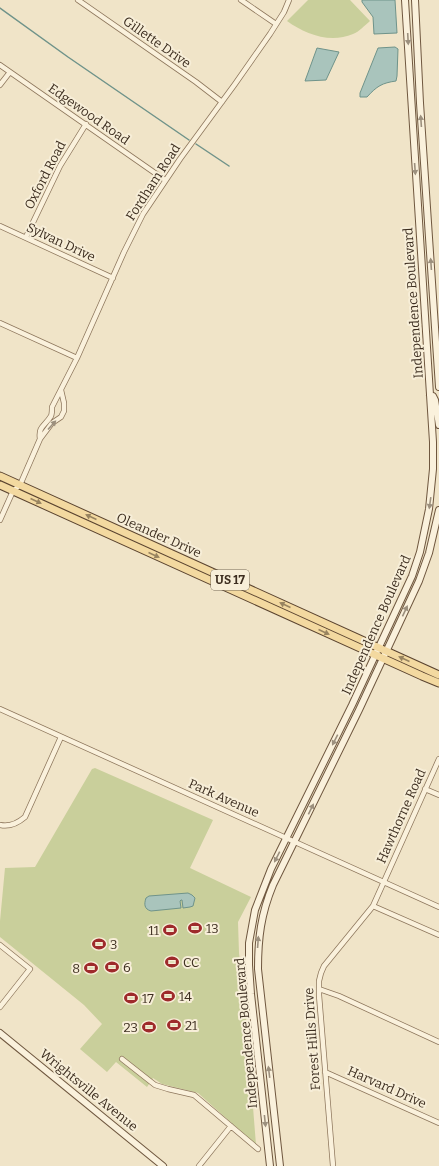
<svg xmlns="http://www.w3.org/2000/svg" width="439" height="1166" font-family="Bitter,serif">
<style>
.green{fill:#c9cf9b}
.water{fill:#a9c4bc;stroke:#6f938a}
.lines{fill:none;stroke-linecap:round;stroke-linejoin:round}
.stream{stroke:#6f938a;stroke-width:1.5}
.street-casing{stroke:#8d765c;stroke-width:6}
.secondary-casing{stroke:#6f573f;stroke-width:8}
.primary-casing{stroke:#5b4430;stroke-width:9}
.street{stroke:#faf1dc;stroke-width:4.5}
.secondary{stroke:#faf1dc;stroke-width:6}
.primary{stroke:#f3d9a0;stroke-width:7}
.oneway{fill:#9c907e}
.oneway2{fill:#988460}
.labels{text-anchor:middle;dominant-baseline:central;stroke-width:4;stroke-linejoin:round;paint-order:stroke}
.shield{fill:#f7eed8;stroke:#756857;stroke-width:1}
.shield-label{font-size:12px;font-weight:bold;fill:#3d2e20}
.street-label{font-size:13px;fill:#3d2e20;stroke:#f7eed8}
.poi-label{font-size:13px;fill:#3d2e20;stroke:#f7eed8;text-anchor:start}
</style>
<rect width="100%" height="100%" fill="#f0e4c8"/>
<path class="green" d="M308 0H350L370 21C365 25 359 32 353 34 330 44 305 34 287 21Z
M95 768 213 820 190 868 251 897 238 922 239 953 245 1005 256 1145 198 1093 162 1084 153 1078 147 1087 116 1062 107 1072 80 1049 102 1024 84 1005 0 937V921L5 868 35 867 92 769Z"/>
<path class="water" d="M362 0H395L397 33 374 34 373 17 362 2Z
M395 47 398 49 397 76 396 81C382 83 377 86 367 97H360V93L378 48Z
M317 48 339 52 326 80 305 81Z
M188 893 192 895 195 898 193 906 190 907 183 908 182 900H181L180 901 181 908 151 911C144 909 144 904 146 898L149 896Z"/>
<g class="lines">
<path class="stream" d="M0 8 68 57 189 140
M196 144 229 166"/>
<g class="street-casing">
<path id="street" d="M78 0 196 82 222 102
M241 0 276 24
M0 65 165 180
M0 85 10 72
M0 226 113 278
M26 237 60 166 86 124
M0 323 77 358
M40 439C38 426 45 426 51 416 52 414 52 410 52 407L77 358 124 252 143 214 180 159 235 84 270 34 284 12 289 0
M0 520 13 491 20 485 40 439 52 423 61 417 64 411V403L61 390
M0 709 439 907
M425 789 439 795
M0 825C9 827 18 823 25 817L61 737
M373 906 439 935
M0 945 30 969 0 1007
M319 989 339 996 439 1042
M122 1059 155 1085 168 1089 194 1095 258 1149
M325 1072 439 1123
M199 1166 231 1126
M333 1166 319 995V981L321 973 324 966 373 906 439 759"/>
</g>
<g class="secondary-casing">
<path id="secondary" d="M415 0 420 103 439 387
M430 395 433 396 435 400 439 425
M0 1033 163 1166
M270 1166 251 994 249 965V943L255 910 271 869 352 705 412 576 420 552 429 509 433 469V442L405 0
M280 1166 258 969C258 938 261 914 273 885L359 710 419 581 429 553 439 510"/>
</g>
<g class="primary-casing">
<path id="primary" d="M0 476 439 675
M0 485 422 676 439 683"/>
</g>
<use href="#street" class="street"/>
<use href="#secondary" class="secondary"/>
<use href="#primary" class="primary"/>
</g>
<defs><path id="oneway-solid" d="M-6-.8H1V-3.2L6.5 0L1 3.2V.8H-6Z"/></defs>
<g class="oneway">
<use href="#oneway-solid" transform="translate(408 39) rotate(87)"/>
<use href="#oneway-solid" transform="translate(421 121) rotate(-94)"/>
<use href="#oneway-solid" transform="translate(415 169) rotate(86)"/>
<use href="#oneway-solid" transform="translate(431 264) rotate(-94)"/>
<use href="#oneway-solid" transform="translate(52 425) rotate(-48)"/>
<use href="#oneway-solid" transform="translate(430 503) rotate(98)"/>
<use href="#oneway-solid" transform="translate(405 611) rotate(-65)"/>
<use href="#oneway-solid" transform="translate(335 740) rotate(117)"/>
<use href="#oneway-solid" transform="translate(311 809) rotate(-64)"/>
<use href="#oneway-solid" transform="translate(277 857) rotate(117)"/>
<use href="#oneway-solid" transform="translate(258 942) rotate(-86)"/>
<use href="#oneway-solid" transform="translate(269 1072) rotate(-97)"/>
<use href="#oneway-solid" transform="translate(265 1121) rotate(84)"/>
</g>
<g class="oneway2">
<use href="#oneway-solid" transform="translate(36 501) rotate(24)"/>
<use href="#oneway-solid" transform="translate(91 517) rotate(-156)"/>
<use href="#oneway-solid" transform="translate(154 555) rotate(24)"/>
<use href="#oneway-solid" transform="translate(285 605) rotate(-156)"/>
<use href="#oneway-solid" transform="translate(324 632) rotate(24)"/>
<use href="#oneway-solid" transform="translate(404 659) rotate(-156)"/>
</g>
<defs>
<g id="stadium-bare" transform="scale(1.08)"><path d="M0-5a6.5 5 0 1 0 0 10a6.5 5 0 1 0 0-10ZM-3.5-1.8h7v3.6h-7Z" fill="#9e2a2b" stroke="#f7eed8" stroke-width="2.5" paint-order="stroke"/></g>
</defs>
<g fill-rule="evenodd">
<use href="#stadium-bare" x="195" y="928"/>
<use href="#stadium-bare" x="170" y="930"/>
<use href="#stadium-bare" x="99" y="944"/>
<use href="#stadium-bare" x="172" y="962"/>
<use href="#stadium-bare" x="112" y="967"/>
<use href="#stadium-bare" x="91" y="968"/>
<use href="#stadium-bare" x="168" y="996"/>
<use href="#stadium-bare" x="131" y="998"/>
<use href="#stadium-bare" x="174" y="1025"/>
<use href="#stadium-bare" x="149" y="1027"/>
</g>
<g class="labels">
<rect class="shield" x="211" y="570" width="38" height="20" rx="3"/>
<g class="shield-label">
<text x="230" y="580">US 17</text>
</g>
<g class="street-label">
<text transform="translate(157 42) rotate(35)">Gillette Drive</text>
<text transform="translate(89 114) rotate(35)">Edgewood Road</text>
<text transform="translate(45 175) rotate(-63)">Oxford Road</text>
<text transform="translate(153 182) rotate(-57)">Fordham Road</text>
<text transform="translate(61 242) rotate(25)">Sylvan Drive</text>
<text transform="translate(413 303) rotate(-94)">Independence Boulevard</text>
<text transform="translate(159 535) rotate(24)">Oleander Drive</text>
<text transform="translate(376 625) rotate(-66)">Independence Boulevard</text>
<text transform="translate(224 798) rotate(24)">Park Avenue</text>
<text transform="translate(401 816) rotate(-66)">Hawthorne Road</text>
<text transform="translate(246 1033) rotate(-95)">Independence Boulevard</text>
<text transform="translate(312 1039) rotate(-94)">Forest Hills Drive</text>
<text transform="translate(387 1087) rotate(24)">Harvard Drive</text>
<text transform="translate(89 1090) rotate(39)">Wrightsville Avenue</text>
</g>
<g class="poi-label">
<text x="206" y="928">13</text>
<text x="159" y="930" text-anchor="end">11</text>
<text x="110" y="944">3</text>
<text x="183" y="962">CC</text>
<text x="123" y="967">6</text>
<text x="80" y="968" text-anchor="end">8</text>
<text x="179" y="996">14</text>
<text x="142" y="998">17</text>
<text x="185" y="1025">21</text>
<text x="138" y="1027" text-anchor="end">23</text>
</g>
</g>
</svg>
